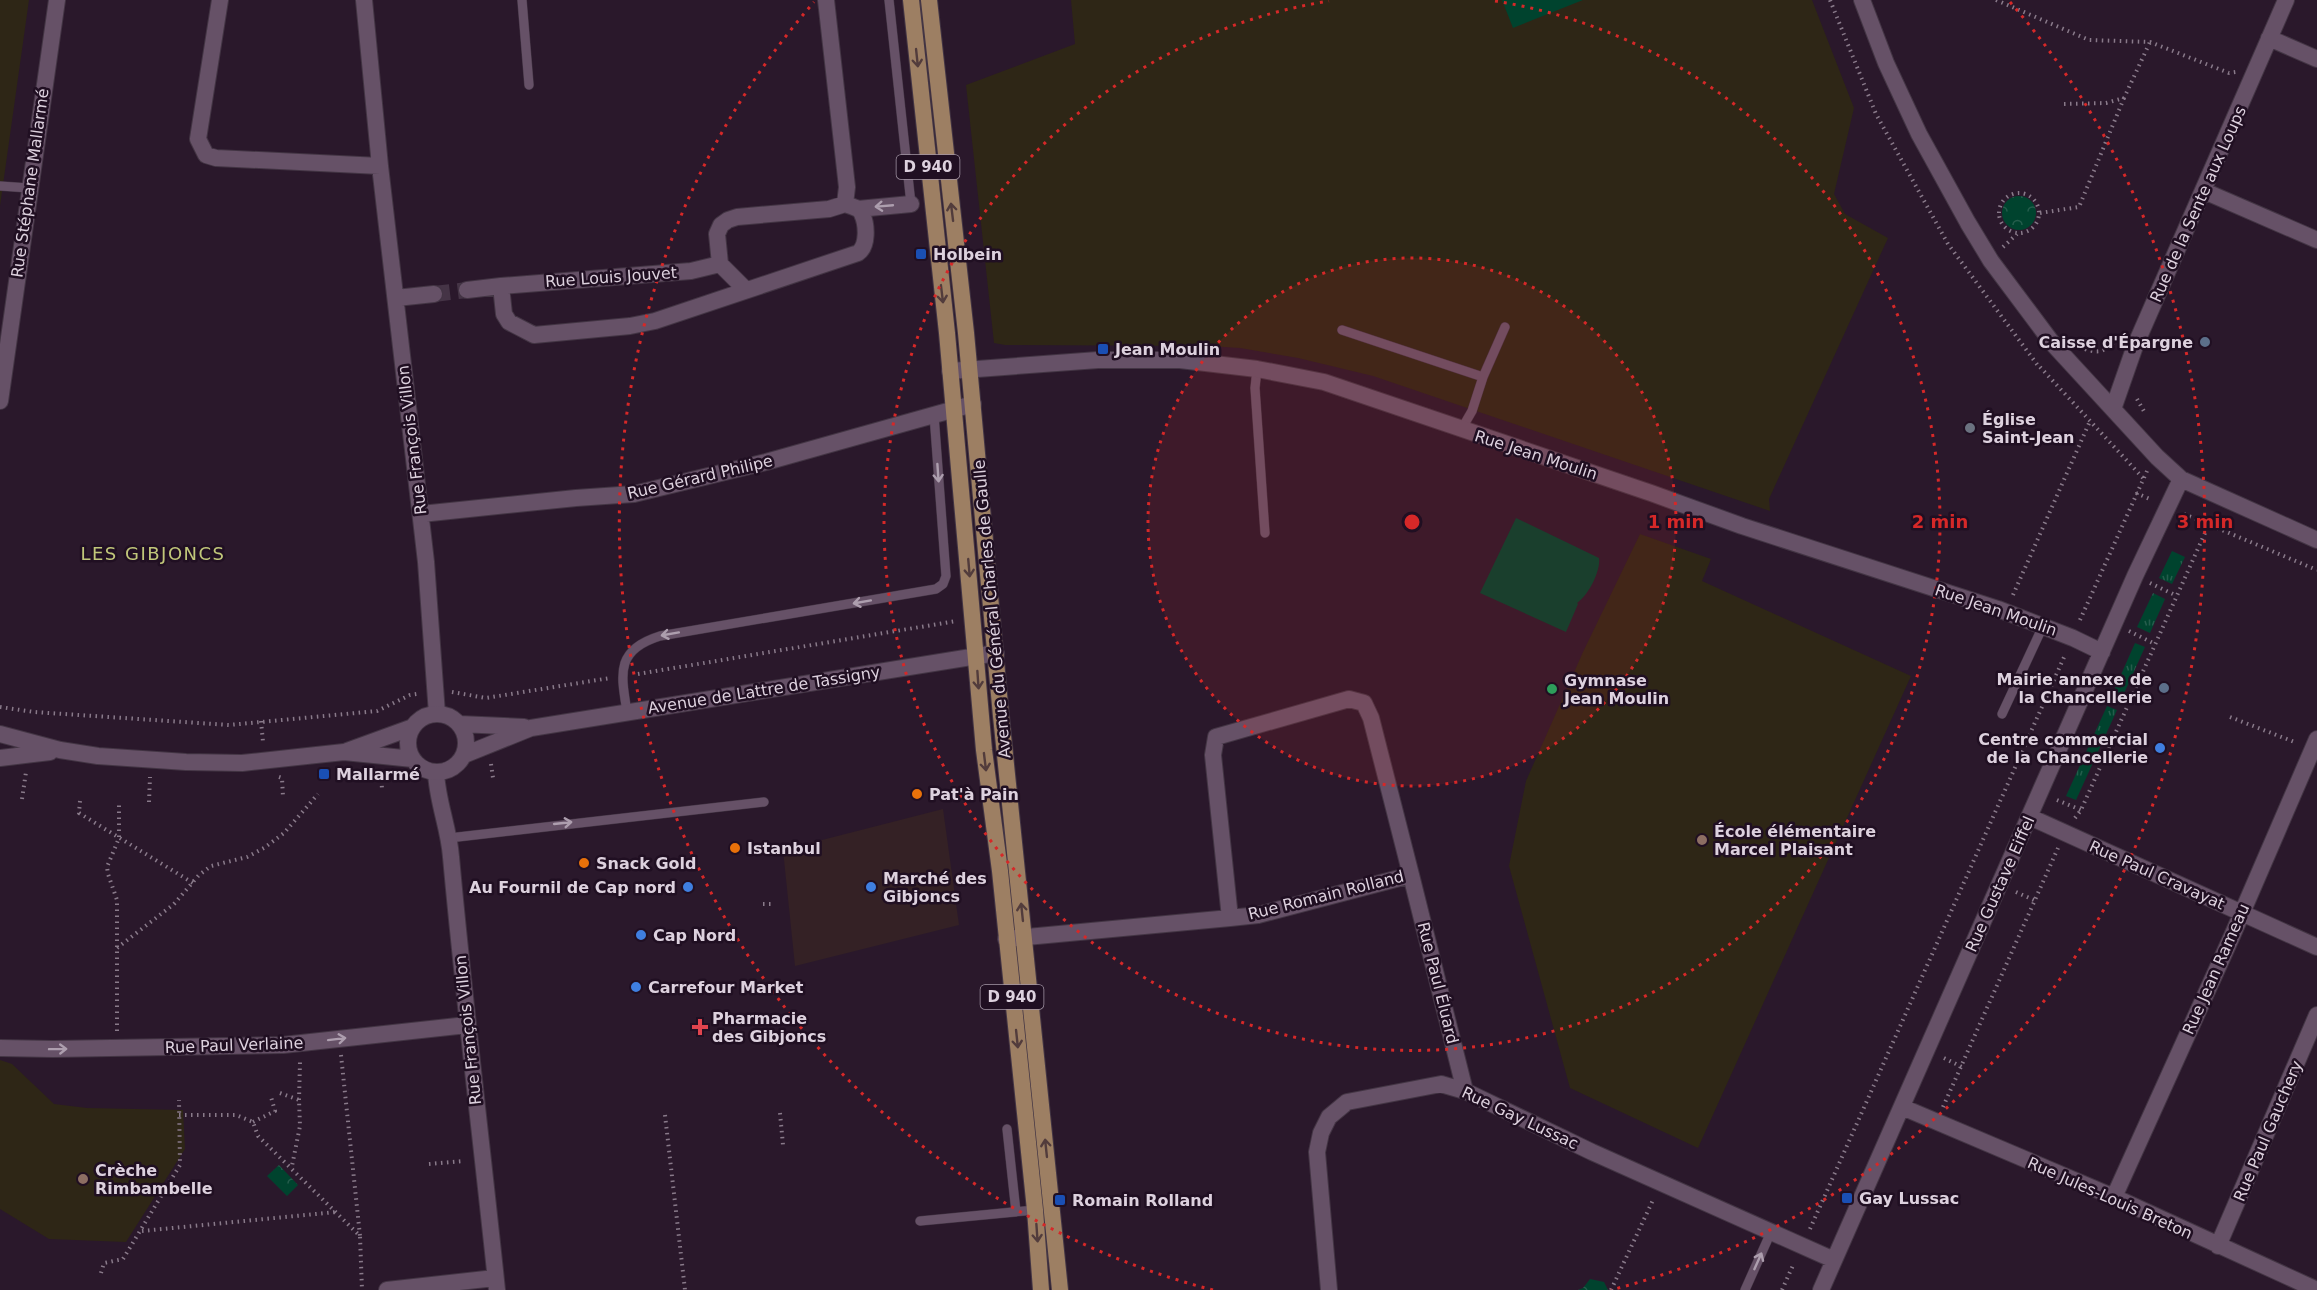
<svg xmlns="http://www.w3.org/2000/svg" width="2317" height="1290" font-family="'DejaVu Sans',sans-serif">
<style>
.commercial{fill:#342125}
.education{fill:#2e2616}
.grass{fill:url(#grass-tufts)}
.park{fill:url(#park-crowns)}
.garden{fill:#00432e}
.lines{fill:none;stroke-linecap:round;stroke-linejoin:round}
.minor-tunnel{stroke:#453446;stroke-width:16;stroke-dasharray:16 8;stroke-linecap:butt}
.service-casing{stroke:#433544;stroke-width:10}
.minor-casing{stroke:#433544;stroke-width:18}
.secondary-casing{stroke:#433544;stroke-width:18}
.primary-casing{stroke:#433544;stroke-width:18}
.path{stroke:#897a8a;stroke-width:4;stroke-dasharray:1.5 4.5;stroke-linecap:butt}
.service{stroke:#665167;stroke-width:9}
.minor{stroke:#665167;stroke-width:16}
.secondary{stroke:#665167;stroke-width:16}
.primary{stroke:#9d7f63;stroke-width:16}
.oneway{stroke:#523c3c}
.oneway2{stroke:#ad9eae}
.ring{fill:none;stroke:#d62828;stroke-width:3;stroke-dasharray:3 6}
.transit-dot{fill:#1a4fb4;stroke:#200f22;stroke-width:2}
.service-dot{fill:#5c6f8a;stroke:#200f22;stroke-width:2}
.worship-dot{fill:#6b7280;stroke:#200f22;stroke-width:2}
.leisure-dot{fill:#2e9e5b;stroke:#200f22;stroke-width:2}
.shop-dot{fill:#3f7fe0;stroke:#200f22;stroke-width:2}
.food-dot{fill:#e8710a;stroke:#200f22;stroke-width:2}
.education-dot{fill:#8d6e63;stroke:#200f22;stroke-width:2}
.health-dot{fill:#e0444e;stroke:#200f22;stroke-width:2}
.labels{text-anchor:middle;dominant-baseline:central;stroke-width:5;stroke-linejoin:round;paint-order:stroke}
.shield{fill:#200f22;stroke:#a497a6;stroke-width:1.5}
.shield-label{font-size:15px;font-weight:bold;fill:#ddd1de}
.street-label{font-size:16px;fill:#ddd1de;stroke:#200f22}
.poi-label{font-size:16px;font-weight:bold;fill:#ddd1de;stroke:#200f22;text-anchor:start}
.neighbourhood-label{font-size:18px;letter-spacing:1.5px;fill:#c1c77a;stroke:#200f22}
.centre{fill:#d62828;stroke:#200f22;stroke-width:3}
.ring-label{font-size:18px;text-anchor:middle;font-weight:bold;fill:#d62828;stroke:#200f22;stroke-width:5;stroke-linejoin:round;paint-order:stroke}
</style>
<defs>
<pattern id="grass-tufts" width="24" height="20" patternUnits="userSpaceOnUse" patternTransform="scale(1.5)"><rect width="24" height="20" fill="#00432e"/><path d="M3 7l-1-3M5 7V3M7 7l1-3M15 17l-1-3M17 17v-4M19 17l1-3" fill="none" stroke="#255d4c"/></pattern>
<pattern id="park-crowns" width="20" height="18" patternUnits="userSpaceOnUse" patternTransform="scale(1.5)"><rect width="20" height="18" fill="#00432e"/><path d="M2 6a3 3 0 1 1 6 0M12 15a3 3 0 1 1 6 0" fill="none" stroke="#255d4c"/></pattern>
</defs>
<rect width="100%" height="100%" fill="#2a182b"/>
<path class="commercial" d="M943 809 959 925 795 966 783 850Z"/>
<path class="education" d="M0 0H29L0 206Z
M1071 0H1812L1854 108 1834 194 1845 214 1888 238 1769 499 1770 511 1373 376 1298 358 1240 348 1207 346 1005 345 994 343 966 85 1075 44Z
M1640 534 1711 559 1702 581 1911 676 1698 1148 1570 1088 1509 866 1526 781 1583 652Z
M0 1060 12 1064 54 1104 87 1108 183 1110 185 1149 126 1242 49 1239 0 1209Z"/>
<path class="grass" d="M2172 551 2185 557 2172 584 2159 578Z
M2153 593 2165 599 2150 633 2137 627Z
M2135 643 2145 647 2121 700 2112 695Z
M2107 706 2117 710 2076 800 2066 796Z"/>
<path class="park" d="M2002 213a17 17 0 1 1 34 0a17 17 0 1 1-34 0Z
M279 1165 298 1185 287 1196 267 1176Z
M1590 1279 1604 1282 1608 1290H1578L1583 1288Z"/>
<path class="garden" d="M1502 0H1583L1513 28Z
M1516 518 1599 558C1601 571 1588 596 1577 603L1578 604 1566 632 1480 593Z"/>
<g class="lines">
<path class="minor-tunnel" d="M434 294 467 290"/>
<g class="service-casing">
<path id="service" d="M522 0 529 85
M889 0 911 204
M0 186 29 188
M1342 330 1483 377 1472 411 1461 430
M1257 369 1255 388 1265 533
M1483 377 1505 327
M627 712C621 674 615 650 660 636L936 589 943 584 946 576 934 415
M2002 714 2043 626
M449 838 764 802
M1007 1129 1016 1212
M920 1221 1035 1210
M1745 1290 1771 1232"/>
</g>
<g class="minor-casing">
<path id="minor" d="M220 0 198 139 206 155 216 158 380 166
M364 0 380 166 426 562 437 714
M1862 0 1886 63 1919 134 1968 223 1991 261 2053 344 2157 457 2181 479 2317 540
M2269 38 2317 59
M2204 191 2317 240
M858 209 911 204
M720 264 691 271 501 286 504 314 509 322 534 335 630 326 655 321 858 253C868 246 867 225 862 214 860 208 851 206 845 204
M467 290 501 286
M746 290 720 264 717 234 721 225 728 220 737 217 829 209 845 204 847 187 826 0
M396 298 434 294
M950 371 1098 360H1180L1257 369 1324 382 1651 493 1742 526 1998 609 2073 638 2102 652
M0 401 57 0
M2113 409 2135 346 2286 0
M421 514 576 498 634 494 766 462 973 404
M436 772C437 801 449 828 451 857 464 1001 482 1145 497 1290
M2030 817 2317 947
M1411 875 1465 1091
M1006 939 1230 918 1258 915 1411 875 1371 718 1364 703 1349 699 1216 737 1213 755 1230 918
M0 1048 53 1049 283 1045 467 1025
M1902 1107 2114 1197 2317 1290
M2114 1197 2232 936 2317 739
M2218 1246 2317 1015
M387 1290 495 1278
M1329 1290 1317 1152 1321 1133 1329 1117 1347 1102 1441 1084 1465 1091 1592 1152 1834 1260
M1821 1290 2135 576 2181 479"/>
</g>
<g class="secondary-casing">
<path id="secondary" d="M408 743a29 29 0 1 1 58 0a29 29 0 1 1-58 0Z
M459 724 524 727
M0 734 60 750 98 756 186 762 242 763 344 752 413 759
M347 751 413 727
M464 755 531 728 996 653
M0 758 50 752"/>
</g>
<g class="primary-casing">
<path id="primary" d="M911 0 947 333 984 750 1000 871 1035 1210 1041 1290
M929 0 966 333 1001 716 1060 1290"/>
</g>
<path class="path" d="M1830 0 1876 114 1948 244 2039 367
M1996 0 2089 40 2150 42 2229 73 2236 72
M2064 104 2106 103 2124 98 2150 42
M1999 213a20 20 0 1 1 40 0a20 20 0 1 1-40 0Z
M2040 213 2079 207 2124 98
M2003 247 2017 234
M2085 349C2103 355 2105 349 2117 340
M2040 367 2143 478
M2137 399 2145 413
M2136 493 2152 500
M2184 514 2317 570
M2150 583 2177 596
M2013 595 2090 421
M2080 620 2147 471
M2129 631 2155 644
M638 674 956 621
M452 692 486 698 610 678
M0 707 34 712 229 725 377 711 410 695 417 694
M2230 717 2297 743
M261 721 263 742
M491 764 493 778
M381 774 382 789
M279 777 282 778 283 797
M22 799 26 772
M2057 800 2081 810
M80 801 79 813 193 883
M149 802 150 777
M2075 818 2081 810 2209 524
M2016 892 2036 901
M763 904H775
M117 948 174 904 199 875 211 866 247 857 264 848 284 833 318 794
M117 1031V900L108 874 107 867 119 838V802
M341 1055 360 1236
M1944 1058 1962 1067
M280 1093 299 1100 300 1126 292 1166
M299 1100 300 1062
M1943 1107 2058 848
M780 1113 783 1145
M179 1115H236L253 1122 258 1136 360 1236 362 1290
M665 1115 685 1290
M253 1122 275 1111 271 1097
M429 1164 464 1161
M1810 1229 2065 655
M142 1231 336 1212
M101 1273 104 1263 123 1259 180 1165 179 1100
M1611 1290 1653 1200
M1782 1290 1794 1263"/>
<use href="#service" class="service"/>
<use href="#minor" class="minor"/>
<use href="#secondary" class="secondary"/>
<use href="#primary" class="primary"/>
</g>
<defs><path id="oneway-shaft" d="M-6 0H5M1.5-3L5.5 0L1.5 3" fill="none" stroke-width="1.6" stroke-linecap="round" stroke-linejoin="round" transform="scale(1.5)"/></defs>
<g class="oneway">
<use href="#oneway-shaft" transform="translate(917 58) rotate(84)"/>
<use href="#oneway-shaft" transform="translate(952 212) rotate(-97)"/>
<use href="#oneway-shaft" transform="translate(942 294) rotate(83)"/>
<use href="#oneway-shaft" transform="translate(969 568) rotate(85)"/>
<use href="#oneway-shaft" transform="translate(978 680) rotate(86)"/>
<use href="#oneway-shaft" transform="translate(985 762) rotate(83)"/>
<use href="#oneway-shaft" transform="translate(1022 912) rotate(-96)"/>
<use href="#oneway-shaft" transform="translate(1017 1039) rotate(84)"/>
<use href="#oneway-shaft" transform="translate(1046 1148) rotate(-96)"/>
<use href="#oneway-shaft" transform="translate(1037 1233) rotate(86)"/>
</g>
<g class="oneway2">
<use href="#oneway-shaft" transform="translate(884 206) rotate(175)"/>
<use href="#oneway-shaft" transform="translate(938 473) rotate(86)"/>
<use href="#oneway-shaft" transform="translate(862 602) rotate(170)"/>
<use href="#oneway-shaft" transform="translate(670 634) rotate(170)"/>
<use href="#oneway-shaft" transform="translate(563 823) rotate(-6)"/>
<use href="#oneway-shaft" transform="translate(337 1039) rotate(-7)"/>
<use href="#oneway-shaft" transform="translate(58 1049) rotate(-1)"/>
<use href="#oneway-shaft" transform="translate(1758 1261) rotate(-66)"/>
</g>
<circle cx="1412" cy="522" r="264" fill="#d62828" fill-opacity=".12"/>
<g class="ring">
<circle cx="1412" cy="522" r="264"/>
<path d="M1495 1A528 528 0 1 1 1329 1"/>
<path d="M1213 1290A793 793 0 0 1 814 2M2010 2A793 793 0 0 1 1611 1290"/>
</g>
<g class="transit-dot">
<rect x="915" y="248" width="12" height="12" rx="3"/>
<rect x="1097" y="343" width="12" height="12" rx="3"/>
<rect x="318" y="768" width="12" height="12" rx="3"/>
<rect x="1841" y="1192" width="12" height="12" rx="3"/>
<rect x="1054" y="1194" width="12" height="12" rx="3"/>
</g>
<g class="service-dot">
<circle cx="2205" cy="342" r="6"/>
<circle cx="2164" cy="688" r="6"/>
</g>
<circle class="worship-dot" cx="1970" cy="428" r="6"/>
<circle class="leisure-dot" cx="1552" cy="689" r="6"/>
<g class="shop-dot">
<circle cx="2160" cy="748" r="6"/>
<circle cx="688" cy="887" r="6"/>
<circle cx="871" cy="887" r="6"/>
<circle cx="641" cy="935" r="6"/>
<circle cx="636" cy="987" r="6"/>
</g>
<g class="food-dot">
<circle cx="917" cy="794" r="6"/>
<circle cx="735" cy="848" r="6"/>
<circle cx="584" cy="863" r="6"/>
</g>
<g class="education-dot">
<circle cx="1702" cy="840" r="6"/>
<circle cx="83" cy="1179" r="6"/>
</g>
<path class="health-dot" d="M697 1018h6v6h6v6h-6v6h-6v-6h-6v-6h6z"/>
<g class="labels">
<g class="shield">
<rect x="896.5" y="155" width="63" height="24" rx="4.5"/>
<rect x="980.5" y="985" width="63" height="24" rx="4.5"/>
</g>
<g class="shield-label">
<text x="928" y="167">D 940</text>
<text x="1012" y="997">D 940</text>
</g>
<g class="street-label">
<text transform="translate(30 183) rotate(-82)">Rue Stéphane Mallarmé</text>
<text transform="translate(2198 204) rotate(-66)">Rue de la Sente aux Loups</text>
<text transform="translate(611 277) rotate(-4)">Rue Louis Jouvet</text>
<text transform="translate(412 440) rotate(-97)">Rue François Villon</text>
<text transform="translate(1536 455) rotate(18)">Rue Jean Moulin</text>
<text transform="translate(700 477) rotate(-13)">Rue Gérard Philipe</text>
<text transform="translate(992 609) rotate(-95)">Avenue du Général Charles de Gaulle</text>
<text transform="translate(1996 610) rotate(19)">Rue Jean Moulin</text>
<text transform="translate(764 690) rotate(-9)">Avenue de Lattre de Tassigny</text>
<text transform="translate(2157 875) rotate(24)">Rue Paul Cravayat</text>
<text transform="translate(2000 884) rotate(-66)">Rue Gustave Eiffel</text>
<text transform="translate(1326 895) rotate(-14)">Rue Romain Rolland</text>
<text transform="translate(2216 969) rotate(-66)">Rue Jean Rameau</text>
<text transform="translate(1438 983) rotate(76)">Rue Paul Éluard</text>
<text transform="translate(468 1030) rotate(-96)">Rue François Villon</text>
<text transform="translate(234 1045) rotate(-2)">Rue Paul Verlaine</text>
<text transform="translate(1520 1118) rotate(25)">Rue Gay Lussac</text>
<text transform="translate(2268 1131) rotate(-67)">Rue Paul Gauchery</text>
<text transform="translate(2110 1198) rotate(24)">Rue Jules-Louis Breton</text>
</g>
<g class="poi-label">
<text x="933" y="254">Holbein</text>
<text x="2193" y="342" text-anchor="end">Caisse d'Épargne</text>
<text x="1115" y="349">Jean Moulin</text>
<text x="1982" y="419">Église<tspan x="1982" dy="18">Saint-Jean</tspan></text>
<text x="2152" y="679" text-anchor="end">Mairie annexe de<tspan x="2152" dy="18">la Chancellerie</tspan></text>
<text x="1564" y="680">Gymnase<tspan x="1564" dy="18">Jean Moulin</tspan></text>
<text x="2148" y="739" text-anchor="end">Centre commercial<tspan x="2148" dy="18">de la Chancellerie</tspan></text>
<text x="336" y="774">Mallarmé</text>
<text x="929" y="794">Pat'à Pain</text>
<text x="1714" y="831">École élémentaire<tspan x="1714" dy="18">Marcel Plaisant</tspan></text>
<text x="747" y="848">Istanbul</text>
<text x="596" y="863">Snack Gold</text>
<text x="883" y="878">Marché des<tspan x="883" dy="18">Gibjoncs</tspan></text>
<text x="676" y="887" text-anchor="end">Au Fournil de Cap nord</text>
<text x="653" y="935">Cap Nord</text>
<text x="648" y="987">Carrefour Market</text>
<text x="712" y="1018">Pharmacie<tspan x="712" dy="18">des Gibjoncs</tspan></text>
<text x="95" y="1170">Crèche<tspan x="95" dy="18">Rimbambelle</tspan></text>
<text x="1859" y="1198">Gay Lussac</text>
<text x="1072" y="1200">Romain Rolland</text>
</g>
<g class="neighbourhood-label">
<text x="153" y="553">LES GIBJONCS</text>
</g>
</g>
<circle cx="1412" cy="522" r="9" class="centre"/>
<g class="ring-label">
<text x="1676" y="528">1 min</text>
<text x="1940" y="528">2 min</text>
<text x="2205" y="528">3 min</text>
</g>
</svg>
